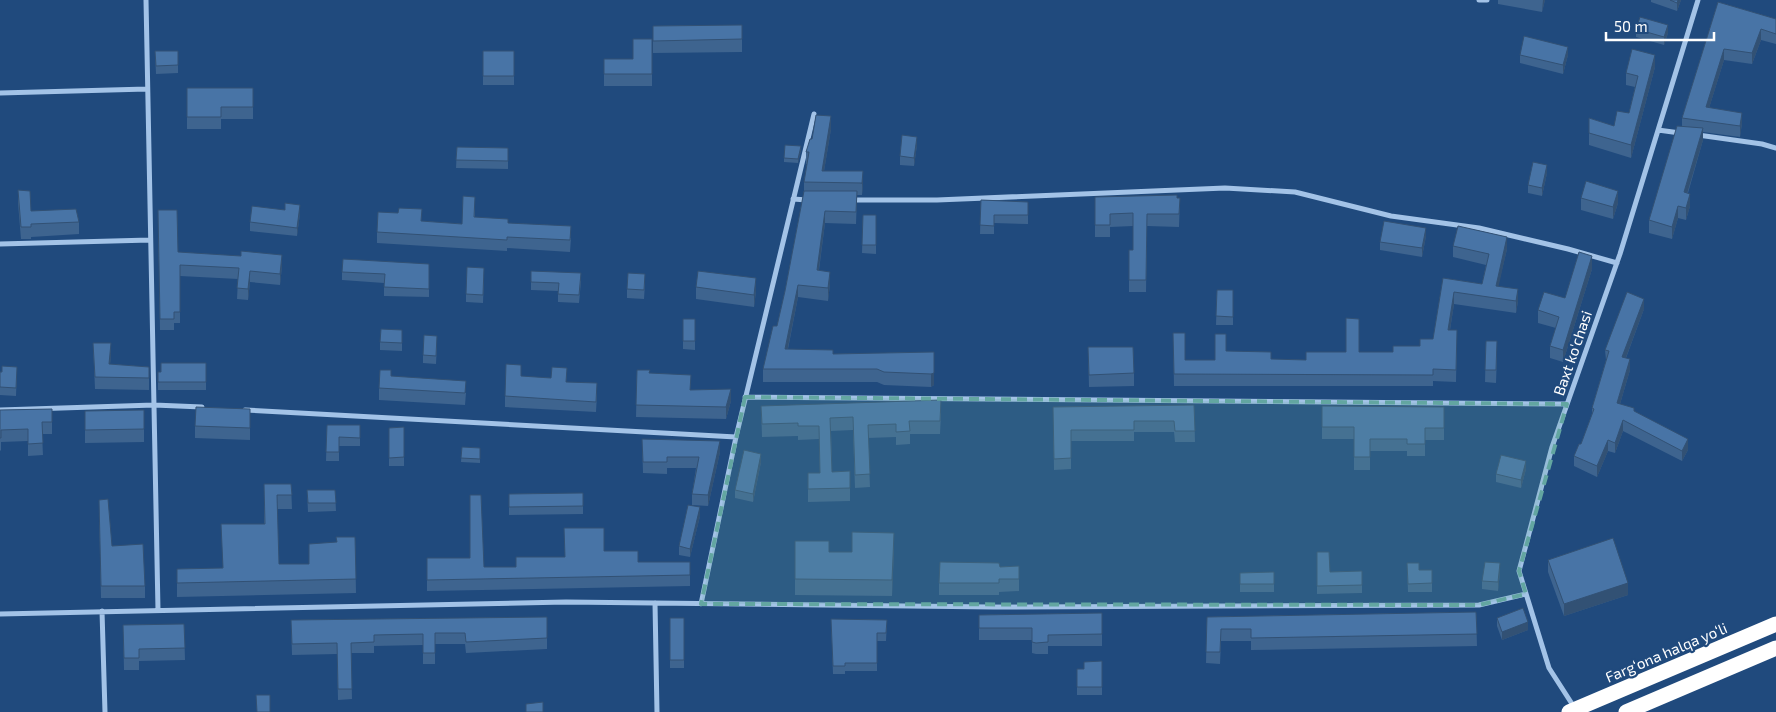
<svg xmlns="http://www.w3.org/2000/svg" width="1776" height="712" font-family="'Exo 2',sans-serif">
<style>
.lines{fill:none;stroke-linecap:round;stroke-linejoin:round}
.street{stroke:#a3c3e7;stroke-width:5}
.highway{stroke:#fff;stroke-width:15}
.wall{fill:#3e648f}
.shaded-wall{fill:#325174}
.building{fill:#4874a6;stroke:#325174}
.marked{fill:#63a6a1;fill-opacity:0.2;stroke:#63a6a1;stroke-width:4;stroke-dasharray:10 6;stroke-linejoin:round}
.labels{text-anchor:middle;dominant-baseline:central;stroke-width:4.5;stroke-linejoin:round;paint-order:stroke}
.street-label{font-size:15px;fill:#fff;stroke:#204a7d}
</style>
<rect width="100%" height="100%" fill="#204a7d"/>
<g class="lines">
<path class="street" d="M146 0 158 610
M1479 0H1487
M0 93 147 89
M1658 130 1680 133
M1698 135 1762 144 1776 148
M793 199 807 200
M851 200H937L1225 188 1295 192 1391 216 1479 228 1568 249 1617 263
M0 244 150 240
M745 397 1567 404
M0 410 154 405 202 407
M245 410 736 437
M655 603 657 712
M701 604 736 437 814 114
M102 611 105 712
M0 614 566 602 994 607 1479 605 1526 594
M1574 707 1549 668 1519 571 1552 447 1620 254 1698 0"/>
<path class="highway" d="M1569 712 1776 624
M1626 712 1776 648"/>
</g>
<path class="wall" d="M1498 0H1545L1542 12 1498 4Z
M1651 0H1681L1677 11 1651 2Z
M1718 2 1776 19V44L1761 40 1752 64 1724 60 1709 108 1742 123 1740 137 1703 132V140L1688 193 1690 206 1686 220 1678 218 1672 239 1649 233V220L1682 126V118Z
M742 25V52L653 53V26Z
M1636 29 1668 33 1664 45 1636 37Z
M652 39V86H604V59H633Z
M155 51H178V73L156 74Z
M483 51H514V85H483Z
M1520 55H1568L1563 74 1520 63Z
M1655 67 1631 158 1589 145V118L1614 126 1629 113 1635 87 1626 85V73Z
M187 88H253V119H221V129H187Z
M831 129 824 171 863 184 862 195H857L856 224 825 223 819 270 830 284 828 301 798 297 788 349 833 354 934 352V385L931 387 884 385 877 382H763V369L777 326 785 291 804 191V182L807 164H806V152L812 139Z
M917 145 914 166 900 165V156Z
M457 147 508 148V169L456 168Z
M801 150 798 163 784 162V158Z
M1547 173 1542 196 1528 193V185Z
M18 190 31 211 79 222V234L31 237V239H21L18 203Z
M1095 197 1180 198 1179 227 1147 226 1146 292H1129V250H1133V226L1110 227V237H1095Z
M1581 198 1618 203 1613 219 1581 210Z
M981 200 1028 202V224L994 223V234H980Z
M475 208V217L508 223 571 238 570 252 507 248V251L377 243V232L422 221 462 224Z
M158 210 178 252 282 266 280 285 250 282 248 300 237 299 238 279 180 276V323H174V330H160Z
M285 210 300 213 297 236 250 231V222Z
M863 215H876V254L862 253Z
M1426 236 1422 257 1380 250V242Z
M1453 246 1507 249 1498 286 1518 301 1516 313 1454 304 1450 330H1457L1456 382 1433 381V386H1174L1173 333 1185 360H1215L1226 351 1271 359 1306 360 1359 352H1393L1420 346 1433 339 1443 278 1482 284 1486 265 1453 257Z
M429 264V297L384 296V283L342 280V272Z
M1592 269 1563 362 1550 358V346L1556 328 1538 323V310L1565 298Z
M531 271 581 281 579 303 558 302V291L531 290Z
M484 276 483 303 466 302V294Z
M645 283 644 299 627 298V289Z
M696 287 756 291 754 307 696 299Z
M1217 290H1233V325H1216Z
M1644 309 1626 358 1630 370 1620 404 1634 411 1688 450 1682 461 1623 431 1615 453 1608 451 1597 477 1574 466V456L1581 444 1592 414V408L1606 360 1605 350Z
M683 319H695V350L683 349Z
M402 338V351L380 350V342Z
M1486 341 1497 354 1496 383 1485 382Z
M93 343 111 355 110 364 149 367V390L95 389Z
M437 344 436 364 423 363V355Z
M1088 347 1134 373V386L1089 387Z
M206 363V390H158V372H161Z
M17 367 16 396 0 395V372Z
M637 370 649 373 691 390 731 401 726 419 636 417Z
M391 376 466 393 465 405 379 400V388Z
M521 376 567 382 597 394 596 412 505 407V396Z
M1194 405 1195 442H1175L1174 432H1134V441H1071V469L1054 470 1053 407Z
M761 406 941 413 940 434H910V444L896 445V437L868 438 870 487 855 488 853 430 831 431 832 472 850 471V501L808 502V473H820L819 439 798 440V436L762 437Z
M1322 406 1444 407V440H1425V456H1407V451H1370V470H1354V439H1322Z
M52 409V434H42L43 455 28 456V441L1 442V450L0 451V410Z
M144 410V442L85 443V411Z
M250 421V440L195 438V426Z
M327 425H360V446H339V461H326Z
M404 427V466H389V428Z
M642 439 720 452 708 506 692 505V494L696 468H667V474L643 473Z
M462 447 480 448V463L461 462Z
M761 462 753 502 735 498V490Z
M1526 469 1521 488 1496 482V474Z
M264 484H291L292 509H277L279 564H309L336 542 355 537 356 593 177 597V569L222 568 264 524Z
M307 490H335L336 511 308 512Z
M583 493V514L509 515V494Z
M99 512 112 546 145 586V598H101Z
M700 516 690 557 679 555V546Z
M795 541 829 552H852L894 549 892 596 795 595Z
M604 551 638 562H690V586L427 591V558L484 567H516L564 557Z
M1317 552 1330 572 1362 571V593L1317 594Z
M1548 560 1628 595 1564 616 1548 572Z
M1407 563 1419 570H1432V592H1408Z
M1019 566V591L999 592V595H939V583L1000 567Z
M1274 572V592H1240V573Z
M1500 572 1498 591 1482 589V581Z
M1476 612 1477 646 1251 650V641H1221L1220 664 1206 663 1207 617Z
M1102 613V646H1048V654H1036L1032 653V640H979V615Z
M547 617V649L466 653 465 644H435V664H423V645L374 646V653H351L352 699 338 700 337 654 292 655 291 620Z
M670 618H684V668H670Z
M1497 618 1528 630 1502 640 1497 626Z
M831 619 887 620 886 641H877V671H845V674H833Z
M184 624 185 660 139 661V670H124L123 625Z
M1102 661V695H1077V669H1084Z"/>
<path class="shaded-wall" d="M1543 0H1545L1542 12Z
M1678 0H1681L1677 11V3Z
M1668 25V33L1664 45V37Z
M1761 29V40L1752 64V53Z
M1568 47V55L1563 74V65Z
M1724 49V60L1706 118V107Z
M1655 55V67L1631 158V145Z
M1742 113V123L1740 137V126Z
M831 116V129L822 183V171Z
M1703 128V140L1684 204V192Z
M917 137V145L914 166V158Z
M801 146V150L798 163V159Z
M1547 165V173L1542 196V188Z
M863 171V184L862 195V183Z
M1618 191V203L1613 219V207Z
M1690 194V206L1686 220V208Z
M300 205V213L297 236V228Z
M1678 206V218L1672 239V227Z
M825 211V223L817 283V270Z
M1426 228V236L1422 257V248Z
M1507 237V249L1496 298V286Z
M282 255V266L280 285V274Z
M1592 256V269L1563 362V350Z
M250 271V282L248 300V289Z
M830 272V284L828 301V288Z
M756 278V291L754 307V295Z
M798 285V297L785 362V349Z
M1518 289V301L1516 313V301Z
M1454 292V304L1448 342V330Z
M1644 299V309L1622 368V357Z
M111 343V355L109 376V364Z
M1630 359V370L1617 414V403Z
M934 365V385L931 387V374Z
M731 389V401L726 419V407Z
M1623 420V431L1615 453V443Z
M1688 439V450L1682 461V451Z
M1608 440V451L1597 477V466Z
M720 441V452L708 506V495Z
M761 454V462L753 502V494Z
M1526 461V469L1521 488V480Z
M700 507V516L690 557V549Z
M894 533V549L892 596V580Z
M1500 563V572L1498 591V582Z
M1628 583V595L1564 616V604Z
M1528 622V630L1502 640V632Z"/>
<path class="building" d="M1670 0H1678L1677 3Z
M1718 2 1776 19V34L1761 29 1752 53 1724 49 1706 107 1742 113 1740 126 1682 118Z
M1640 17 1668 25 1664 37 1636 29Z
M742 25V39L653 41V26Z
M1524 36 1568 47 1563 65 1520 55Z
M633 39H652V74H604V59H633Z
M1632 49 1655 55 1631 145 1589 133V118L1614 126 1617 111 1629 113 1638 76 1626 73Z
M155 51H178V65L156 66Z
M483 51H514V76H483Z
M187 88H253V107H221V117H187Z
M816 115 831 116 822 171H863L862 183 804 182 809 152H806L810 139H812Z
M1677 126 1703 128 1684 192 1690 194 1686 208 1678 206 1672 227 1649 220Z
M902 135 917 137 914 158 900 156Z
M785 145 801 146 798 159 784 158Z
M457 147 508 148V161L456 160Z
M1533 162 1547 165 1542 188 1528 185Z
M1586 181 1618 191 1613 207 1581 198Z
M18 190 30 191 31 211 76 209 79 222 31 224V227H21Z
M804 191H857L856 212 825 211 817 270 830 272 828 288 798 285 785 349 833 350V354L934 352V373L931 374 884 372 877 369H763L773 326H777L785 291Z
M1177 195V198H1180L1179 214H1147L1146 280H1129V250H1133V213L1110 214V225H1095V197Z
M463 196 475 197 474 217 508 219V223L571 226 570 240 507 237V240L377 232 378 212 398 213 399 208 422 209 421 221 462 224Z
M981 200 1028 202V215H994V226L980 225Z
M285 203 300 205 297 228 250 222 252 206 285 210Z
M158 210H177L178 252 241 256V251L282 255 280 274 250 271 248 289 237 288 239 268 180 265V312H174V319H160Z
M863 215H876V245H862Z
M1384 221 1426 228 1422 248 1380 242Z
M1458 226 1507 237 1496 286 1518 289 1516 301 1454 292 1448 330H1457L1456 370 1433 369V375L1174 374 1173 333H1185V360H1215V334H1226V351L1271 352V359L1306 360V352H1346V318L1359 319V352H1393V346H1420V339H1433L1443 278 1482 284 1489 254 1453 246Z
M1579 252 1592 256 1563 350 1550 346 1559 317 1538 310 1544 292 1565 298Z
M343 259 429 264V289L384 287 385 274 342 272Z
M467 267 484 268 483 295 466 294Z
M531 271 581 273 579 295 558 294 559 283 531 282Z
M698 271 756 278 754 295 696 287Z
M628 273 645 274 644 290 627 289Z
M1217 290H1233V317L1216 316Z
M1627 292 1644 299 1622 357 1630 359 1617 403 1634 408V411L1688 439 1682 451 1623 420 1615 443 1608 440 1597 466 1574 456 1579 444H1581L1594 409 1592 408 1609 351 1605 350Z
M683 319H695V341H683Z
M381 329 402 330V343L380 342Z
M424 335 437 336 436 356 423 355Z
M1486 341H1497L1496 370H1485Z
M93 343H111L109 364 149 367V378L95 377Z
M1088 347H1133L1134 373 1089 375Z
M161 363H206V382H158V372H161Z
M506 364 521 365V376L551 378 552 367 567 368 566 382 597 383 596 402 505 396Z
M2 366 17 367 16 388 0 387V372H2Z
M380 370H391V376L466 381 465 393 379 388Z
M637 370H650L649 373 691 375 690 390 731 389 726 407 636 405Z
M941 400 940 421H909L910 431 896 432V424L868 425 870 474 855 475 853 417 830 418 832 472 850 471V488L808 489V473H820L819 426H798V423L762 424 761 406Z
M1194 405 1195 431H1175L1174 421H1134V430H1071V458L1054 459 1053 407Z
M1322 406 1444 407V428H1425V444H1407V439H1370V457H1354V427H1322Z
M196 407 250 409V428L195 426Z
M52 409V422H42L43 443 28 444V429L1 430V438H0V410Z
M144 410V429L85 430V411Z
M327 425H360V438L339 437V452H326Z
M404 427V457L389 458V428Z
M642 439 720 441 708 495 692 494 699 457H667V462H643Z
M462 447 480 448V459L461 458Z
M744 450 761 454 753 494 735 490Z
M1501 455 1526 461 1521 480 1496 474Z
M264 484H291L292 495H277L279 564H309V544L337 542 336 537H355L356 579 177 583V569L223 568 221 524H265Z
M307 490H335L336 503H308Z
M583 493V506L509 507V494Z
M470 495H481L484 567H516V557H565L564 528H604V551H638V562H690V575L427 580V558H470Z
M108 499 112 546 143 544 145 586H101L99 500Z
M688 505 700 507 690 549 679 546Z
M852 532 894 533 892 580 795 579V541H829V552H852Z
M1613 538 1628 583 1564 604 1548 560Z
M1317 552H1329L1330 572 1362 571V585L1317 586Z
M940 562 999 563 1000 567 1019 566V579H999V583H939Z
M1485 562 1500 563 1498 582 1482 581Z
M1407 563H1419V570H1432V583L1408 584Z
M1274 572V584H1240V573Z
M1523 608 1528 622 1502 632 1497 618Z
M1476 612 1477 634 1251 638V629H1221L1220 652H1206L1207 617Z
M1102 613V634L1048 635V642L1036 643 1032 642V628H979V615Z
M547 617V638L466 642 465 633H435V653H423V634L374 635V642L351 643 352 689H338L337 643 292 644 291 620Z
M670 618H684V660H670Z
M831 619 887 620 886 633H877V663H845V666H833Z
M184 624 185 648 139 649V658H124L123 625Z
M1102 661V687H1077V669H1084V662Z
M256 695H270V712H257Z
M543 702V712H526V704Z"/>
<path class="marked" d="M745 397 1567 404 1519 571 1526 594 1479 605 701 604Z"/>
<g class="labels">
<g class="street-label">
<text transform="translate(1572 353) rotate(-71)">Baxt ko'chasi</text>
<text transform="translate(1666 652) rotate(-23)">Farg‘ona halqa yo‘li</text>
</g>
</g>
<path d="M1606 32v8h108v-8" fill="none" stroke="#ffffff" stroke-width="2.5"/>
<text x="1614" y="32" font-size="15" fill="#ffffff" stroke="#204a7d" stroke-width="4" paint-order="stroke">50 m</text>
</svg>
